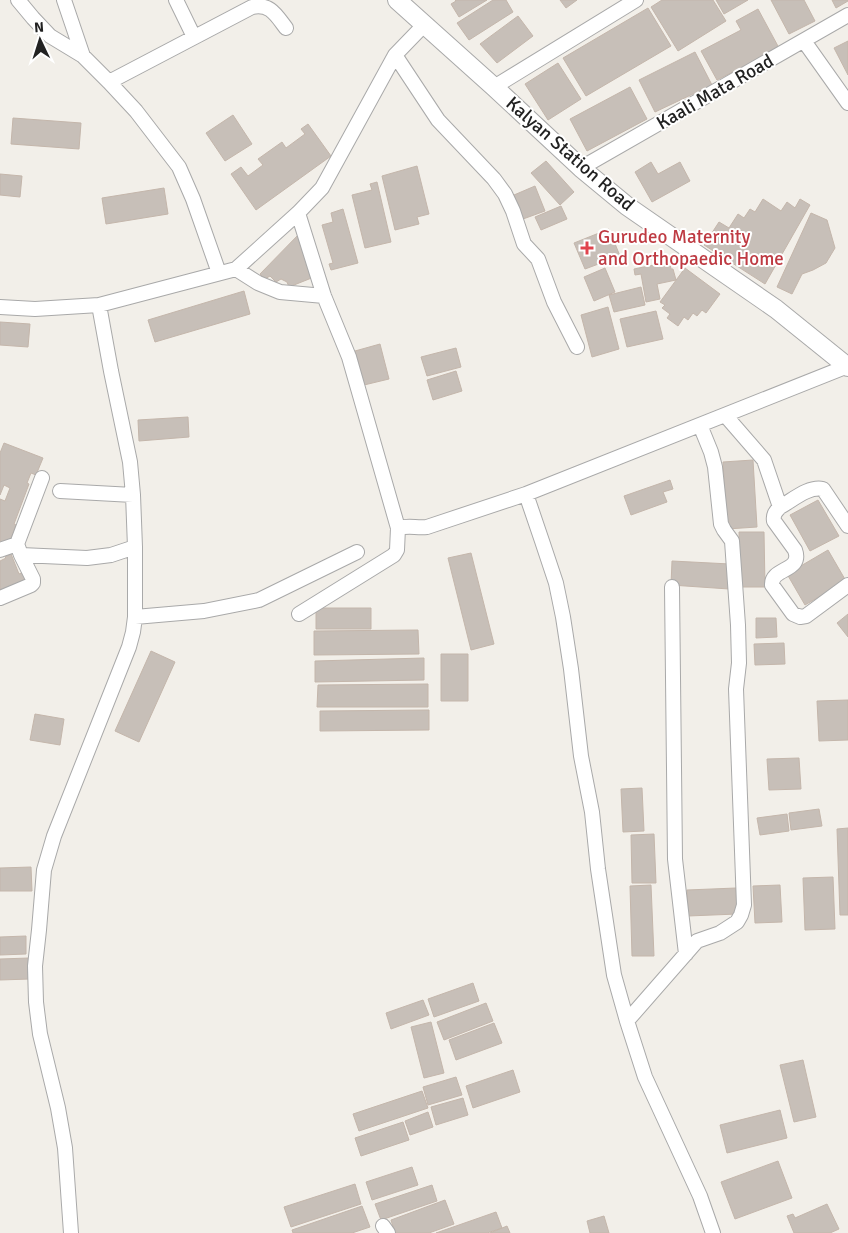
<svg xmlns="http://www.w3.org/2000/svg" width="848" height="1233" font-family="Signika,sans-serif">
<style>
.building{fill:#c7bfb8;stroke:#c4b6ab}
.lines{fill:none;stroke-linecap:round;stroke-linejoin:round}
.minor-casing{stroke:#a9a9a9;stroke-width:16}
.tertiary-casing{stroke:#a9a9a9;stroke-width:20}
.minor{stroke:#fff;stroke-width:14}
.tertiary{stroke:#fff;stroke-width:18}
.health-dot{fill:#e0444e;stroke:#fff;stroke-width:2}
.labels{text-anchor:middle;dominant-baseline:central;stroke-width:4;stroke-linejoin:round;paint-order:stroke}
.street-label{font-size:19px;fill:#222;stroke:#fff}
.health-label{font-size:19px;fill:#be3a42;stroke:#fff;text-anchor:start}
</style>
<rect width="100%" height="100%" fill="#f2efe9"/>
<path class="building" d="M455 0H487L459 17 451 4 456 1Z
M493 0H506L513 12 469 40 457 23Z
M560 0H577L566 8Z
M662 0H713L726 21 678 51 651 7Z
M716 0H748L724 14Z
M771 0H804L815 21 789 34Z
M832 0H848V1L836 8Z
M648 8 671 46 586 96 563 58Z
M758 9 779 48 717 80 701 51 741 30 736 21Z
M518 16 533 36 497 63 480 44Z
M848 41V75L834 48Z
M695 52 712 85 655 112 639 80Z
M558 63 581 99 548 120 525 84Z
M630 87 647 119 587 151 570 119Z
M233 115 252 144 225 161 206 133Z
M13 118 81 123 79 149 11 144Z
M308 124 331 156 256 210 231 174 241 167 248 176 263 165 258 159 282 142 286 148 305 134 301 129Z
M546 161 574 192 560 205 531 173Z
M651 162 658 174 680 162 690 181 652 202 635 172Z
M417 166 429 214 417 217 419 224 395 230 382 176Z
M0 174 22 176 20 197 0 195Z
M377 182 391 242 365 248 352 195 372 190 370 184Z
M535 186 545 211 523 219 514 195Z
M164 188 168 214 106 224 102 198Z
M763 199 781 211 787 202 795 208 800 199 810 205 765 284 704 245 719 222 729 228 738 214 744 218 750 209 755 212Z
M561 206 567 219 541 230 535 217Z
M343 209 358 263 331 270 329 264 333 263 322 225 333 222 331 213Z
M811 213 827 220 835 248 826 263 813 270 802 274 792 294 777 287Z
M609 229 620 256 585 269 574 243Z
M301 232 314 277 289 287 287 282 281 279 276 282 270 276 265 279 260 274Z
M663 263V265L670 264 671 269H673L676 280 657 284 660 299 646 302 641 274 635 275 634 269Z
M605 268 615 292 594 301 584 277Z
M685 268 720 294 706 313 702 310 697 316 693 313 688 320 684 317 678 326 667 318 670 314 662 308 665 305 660 302Z
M641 287 645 305 614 312 609 295Z
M244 291 250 314 155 342 148 320Z
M608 307 619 349 592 357 581 315Z
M656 311 663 339 627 347 620 319Z
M0 322 30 324 28 347 0 345Z
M380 344 389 379 364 385 355 351Z
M456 348 461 367 427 376 421 357Z
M456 371 462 391 433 400 427 380Z
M188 417 189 437 139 441 138 420Z
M4 443 43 458 36 475 31 473 27 483 29 484 14 524 16 525 9 544 0 541V499L5 501 10 488 4 485 0 495V453Z
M753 460 757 527 727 529 723 462Z
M670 480 673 489 663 492 667 502 631 515 624 496Z
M818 500 839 536 810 551 790 515Z
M739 532H764L765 587H740Z
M828 550 846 581 805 605 787 574Z
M471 553 494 644 471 650 448 558Z
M11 554 19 574 24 572 28 581 0 593V561L6 558 5 557Z
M672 561 730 564 729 589 671 585Z
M316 608H371V629H316Z
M848 614V637L837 623Z
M756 618H776L777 637 756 638Z
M418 630 419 654 314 655V631Z
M784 643 785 664 755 665 754 644Z
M151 651 175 662 139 742 115 731Z
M441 654H468V701H441Z
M424 658V680L315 682V661Z
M428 684V707H317L318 685Z
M848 700V740L819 741 817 701Z
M429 710V730L320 731V711Z
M35 714 64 719 60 745 30 740Z
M799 758 801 789 769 790 767 759Z
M642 788 644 831 623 832 621 789Z
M819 809 822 826 791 830 789 813Z
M787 814 789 831 760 835 757 818Z
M848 828V915H840L837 829Z
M654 834 656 883H632L631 835Z
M31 867 32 891H0V868Z
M833 877 835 929 805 930 803 878Z
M651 885 654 956H632L630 886Z
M780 885 782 922 755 923 753 886Z
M736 888 737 914 688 916 687 890Z
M26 936V954L0 955V937Z
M29 958 30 979 0 980V959Z
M473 983 479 1001 434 1017 428 999Z
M423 1000 429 1015 391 1029 386 1013Z
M486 1003 493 1021 444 1040 437 1022Z
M431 1022 444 1073 424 1078 411 1027Z
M494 1023 502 1043 456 1060 449 1040Z
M803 1060 816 1117 794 1122 780 1065Z
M513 1070 520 1092 473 1108 466 1086Z
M456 1077 462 1095 428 1105 423 1087Z
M422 1091 428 1108 359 1131 353 1114Z
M463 1098 468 1115 436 1125 431 1107Z
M780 1110 787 1138 727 1153 720 1125Z
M428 1112 433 1127 410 1135 405 1121Z
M403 1122 409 1140 361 1156 355 1138Z
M778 1161 792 1198 735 1219 721 1182Z
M412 1167 418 1185 372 1200 366 1182Z
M355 1184 361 1204 291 1227 284 1207Z
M432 1185 437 1201 381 1220 375 1204Z
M445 1200 454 1224 429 1233H395L391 1220Z
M827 1204 839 1229 830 1233H794L787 1216 793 1214 795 1218Z
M362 1206 370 1227 352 1233H293L292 1230Z
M496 1212 502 1228 487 1233H436Z
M604 1216 609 1233H590L587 1221Z
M507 1226 510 1233H490Z"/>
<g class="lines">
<g class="minor-casing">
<path id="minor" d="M18 0 33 18 50 36 83 56 109 82 136 111 179 167 193 199 219 273
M64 0 83 56
M176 0 194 37
M804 41 848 103
M395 55 438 120 494 179 505 194 513 211 524 244 538 259 554 302 577 347
M109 82 252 7C270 3 276 15 286 28
M494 87 636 0
M581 168 848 15
M298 213 324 296 349 357 398 528C410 525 415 528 427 527L526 494 848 366
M236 269 258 283 280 292 324 296
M0 307 35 309 99 305
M725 415 764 460 780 507
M42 478 17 544 21 555 87 558 111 555 135 547
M60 491 133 495
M526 494 542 541 556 583 563 617 571 669 581 756 592 812 598 869 614 975 627 1021 645 1077 700 1196 713 1233
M848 526 823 489C808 486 793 500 780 507 775 512 773 515 774 521L795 550C803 572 771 567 772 585L793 614 800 617 806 616 848 585
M0 550 17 544
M672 587 675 859 686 954
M0 598 31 585 33 583V579L21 555
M299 614 394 555 397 550 398 528
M135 617 204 611 259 600 357 552
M627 1021 697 941 720 933 737 922 741 915 744 905 736 689 739 663 738 625 732 541 724 530 721 524 715 467 711 452 700 425
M383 1226 388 1233
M71 1233 65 1148 58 1108 40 1034 36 1002 35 966 39 930 44 870 54 836 129 647 133 632 135 617V547L133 495 130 462 111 371 99 305 236 269 298 213 322 188 395 55 424 25"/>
</g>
<g class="tertiary-casing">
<path id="tertiary" d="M397 0 494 87 581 168 627 206 776 309 848 367"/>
</g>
<use href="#minor" class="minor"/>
<use href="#tertiary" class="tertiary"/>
</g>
<path class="health-dot" d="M584.5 240.5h5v5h5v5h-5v5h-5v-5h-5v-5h5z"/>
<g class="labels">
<g class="street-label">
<text transform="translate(715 92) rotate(-30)">Kaali Mata Road</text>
<text transform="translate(570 154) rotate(41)">Kalyan Station Road</text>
</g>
<g class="health-label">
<text x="598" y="237">Gurudeo Maternity<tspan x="598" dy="22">and Orthopaedic Home</tspan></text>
</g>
</g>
<g transform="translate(40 40) rotate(356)" stroke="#ffffff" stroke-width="4" paint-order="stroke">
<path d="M0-4L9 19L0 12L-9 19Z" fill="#222222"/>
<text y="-8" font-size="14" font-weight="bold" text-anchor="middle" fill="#222222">N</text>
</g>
</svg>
